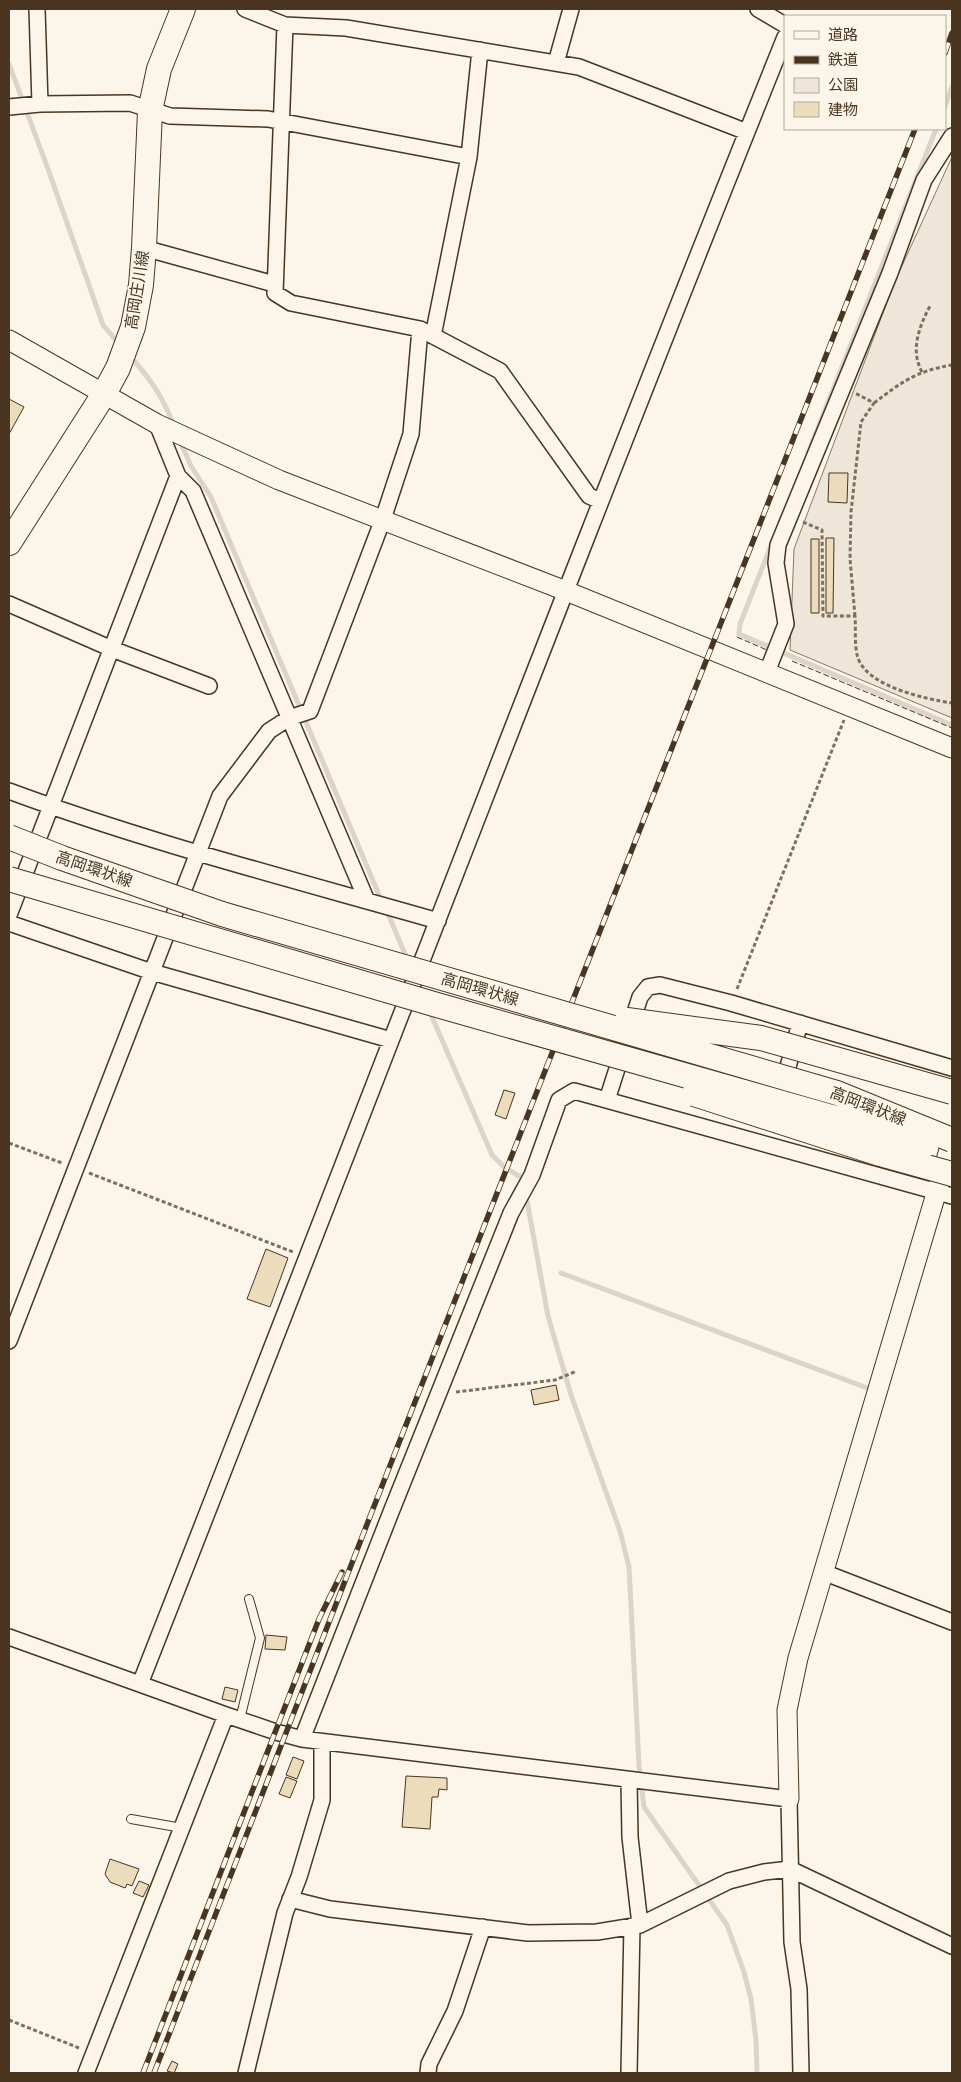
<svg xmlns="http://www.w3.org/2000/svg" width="961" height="2082" font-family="Karla,'Noto Sans JP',sans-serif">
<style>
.green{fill:#ede6d9;stroke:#887966}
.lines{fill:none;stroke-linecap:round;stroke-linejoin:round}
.stream{stroke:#dcd4c6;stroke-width:5}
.building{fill:#ecdcbc;stroke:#4a3520}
.service-casing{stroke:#4a3520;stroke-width:10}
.minor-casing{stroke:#4a3520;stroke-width:18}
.tertiary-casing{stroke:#4a3520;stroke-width:21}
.primary-casing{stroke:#4a3520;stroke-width:26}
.path{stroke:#7f6f5c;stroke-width:3;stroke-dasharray:4 2.5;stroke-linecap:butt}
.service{stroke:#fbf6e9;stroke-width:8}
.minor{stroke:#fbf6e9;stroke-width:15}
.tertiary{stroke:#fbf6e9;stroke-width:19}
.primary{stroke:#fbf6e9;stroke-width:24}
.rail-casing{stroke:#4a3520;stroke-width:5.5}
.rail{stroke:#fbf6e9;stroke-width:4;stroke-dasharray:11;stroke-linecap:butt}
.primary-bridge-casing{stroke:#4a3520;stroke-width:26;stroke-linecap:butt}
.primary-bridge{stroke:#fbf6e9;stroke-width:24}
.fence{stroke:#4a3520;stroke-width:1;stroke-dasharray:6 2.5;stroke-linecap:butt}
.labels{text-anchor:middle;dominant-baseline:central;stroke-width:4;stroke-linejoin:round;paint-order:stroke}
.street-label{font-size:16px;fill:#4a3520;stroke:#fbf6e9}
</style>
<rect width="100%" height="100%" fill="#fbf6e9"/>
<path class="green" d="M952 157V718L790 650 794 549 895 281Z"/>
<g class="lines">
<path class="stream" d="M9 64 48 169 103 325 119 344
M945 107 952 86
M130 356C151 380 162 395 174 426
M180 441 191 466 211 497 382 902
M808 453 936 129
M772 543 740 624 739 634 952 725
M386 909 408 961
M429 1010 492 1155 504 1167 522 1178 523 1184
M526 1195 548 1316 571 1395 620 1531 629 1567 639 1766 644 1807 727 1925 744 1972 751 1999 756 2040 757 2073
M561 1273 870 1389"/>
</g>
<path class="building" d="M9 399 24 407 9 434Z
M829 473H848L847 503 828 502Z
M826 538H834L833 613H826Z
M811 539H819V613H811Z
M504 1090 515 1093 506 1119 495 1115Z
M266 1249 288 1258 270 1307 247 1299Z
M556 1385 559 1400 534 1405 531 1390Z
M266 1635 287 1637 285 1650 265 1649Z
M225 1687 238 1690 235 1702 222 1699Z
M293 1757 304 1761 297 1779 286 1775Z
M406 1776 447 1778V1790L439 1789 438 1797H432L430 1829 402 1827Z
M286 1777 297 1781 290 1798 279 1794Z
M110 1859 139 1869 132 1886 127 1884 125 1888 110 1882 105 1874Z
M139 1881 149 1885 143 1897 133 1893Z
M172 2061 178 2064 174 2073 167 2071Z"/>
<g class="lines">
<g class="service-casing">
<path id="service" d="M240 1719 260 1638 249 1599
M131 1819 182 1828"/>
</g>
<g class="minor-casing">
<path id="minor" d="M37 9 40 104
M245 9 285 25 346 28 579 67 747 132
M758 9 785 25
M285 25 275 293 291 303 420 329 500 371 589 496 601 501
M556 63 571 9
M9 107 40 104 130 103 170 116 268 119 469 157 480 50
M144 248 274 284
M433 336 469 157
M178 476 193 491 367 901
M9 604 112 649 209 686
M767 672 786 624 776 563 778 545 890 273 924 180 952 136
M9 791C149 843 295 880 438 921
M9 915 178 476 157 424
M9 923 152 972 391 1040
M783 1085 800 1023
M607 1100 640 997 648 987 660 985 731 1003 952 1068
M9 1341 220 796 269 731 289 718 310 711 383 519 411 434 420 329
M823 1572 952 1622
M9 1637 226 1715 276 1732 302 1739 789 1799 792 1942 799 1989 801 2073
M140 1684C356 1136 565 584 785 37
M302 1739 391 1512 511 1213 532 1175 559 1100 574 1091 952 1196
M629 1780 630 1837 640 1925
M290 1899 330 1909 528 1933 597 1932 640 1925 729 1881 764 1872 790 1869 952 1946
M86 2073 226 1715
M246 2073 285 1913 299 1877 322 1800V1742
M428 2073 429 2064 455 2011 483 1927
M629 2073 632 1926"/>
</g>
<g class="tertiary-casing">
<path id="tertiary" d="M9 340 157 424 279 480 566 591 952 748
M789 1799 787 1710 798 1658 952 1140"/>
</g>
<g class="primary-casing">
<path id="primary" d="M9 543 104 394 118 368 133 327 141 285 144 248 150 111 159 69 183 9"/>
</g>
<path class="path" d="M922 372C910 350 919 327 930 306
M874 403C902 382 916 371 952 365
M803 522 822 530 823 616H855C856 629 854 646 858 658 868 687 926 699 952 703
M855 616 850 559 851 512 861 422 874 403 855 393
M737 989 844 720
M9 1143 62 1163
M89 1173 293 1252
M456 1392 555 1380 577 1371
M9 2020 79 2048"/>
<use href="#service" class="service"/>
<use href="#minor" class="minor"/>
<use href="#tertiary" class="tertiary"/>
<use href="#primary" class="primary"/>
<g class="rail-casing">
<path id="rail" d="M945 53 952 33
M143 2073 319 1619 342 1572
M154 2073 371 1514 915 129"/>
</g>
<use href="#rail" class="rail"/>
<g class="primary-bridge-casing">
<path id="primary-bridge" d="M9 837 62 858 222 914 837 1093 952 1140
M9 879 437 1005 927 1144
M627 1020 761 1038 952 1092
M694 1094 880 1154 952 1174"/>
</g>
<use href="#primary-bridge" class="primary-bridge"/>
<path class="fence" d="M737 637 767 650
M792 661 952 728"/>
</g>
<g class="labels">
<g class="street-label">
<text transform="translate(137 290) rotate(-81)">高岡庄川線</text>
<text transform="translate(94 869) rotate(19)">高岡環状線</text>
<text transform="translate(480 989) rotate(16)">高岡環状線</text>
<text transform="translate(868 1106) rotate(21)">高岡環状線</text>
</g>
</g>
<rect width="961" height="2082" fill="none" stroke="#4a3520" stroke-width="20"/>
<rect x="784" y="15" width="162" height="115" fill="#fbf6e9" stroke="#b4a999"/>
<rect x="794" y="31" width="25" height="8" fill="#fbf6e9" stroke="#b4a999"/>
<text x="828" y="40" font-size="15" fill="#4a3520">道路</text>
<rect x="794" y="56" width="25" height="8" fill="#4a3520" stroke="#b4a999"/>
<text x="828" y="65" font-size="15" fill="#4a3520">鉄道</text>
<rect x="794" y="78" width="25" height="15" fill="#ede6d9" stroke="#b4a999"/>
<text x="828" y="90" font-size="15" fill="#4a3520">公園</text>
<rect x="794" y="102" width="25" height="15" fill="#ecdcbc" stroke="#b4a999"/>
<text x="828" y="115" font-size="15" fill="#4a3520">建物</text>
</svg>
